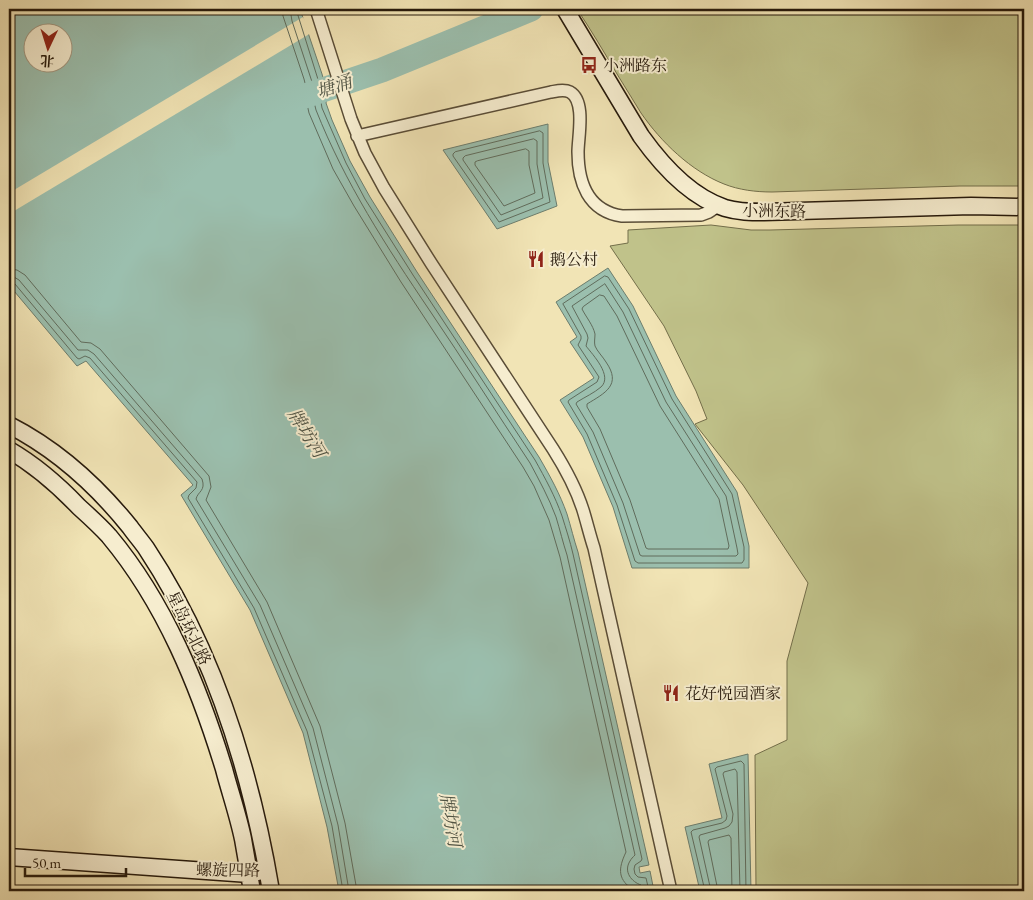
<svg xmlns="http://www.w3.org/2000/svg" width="1033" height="900" font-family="'EB Garamond','Noto Serif SC',serif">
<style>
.green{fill:#c0c28a;stroke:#736e4a}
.water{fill:#9bbfae;stroke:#6c7d6d;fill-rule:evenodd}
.pier{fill:#f1e4b5}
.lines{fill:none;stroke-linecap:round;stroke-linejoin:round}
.shore{stroke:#606c5c;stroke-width:1}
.river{stroke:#9bbfae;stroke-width:25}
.street-casing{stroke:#594c36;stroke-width:14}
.secondary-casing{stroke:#26190b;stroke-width:19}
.street{stroke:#f6edcf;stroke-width:11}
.secondary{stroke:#f6edcf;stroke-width:16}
.labels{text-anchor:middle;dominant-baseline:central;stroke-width:4;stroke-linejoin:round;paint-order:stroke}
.poi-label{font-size:16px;fill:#26190b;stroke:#f6edcf;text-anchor:start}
.street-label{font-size:16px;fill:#26190b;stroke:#f6edcf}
.water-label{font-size:18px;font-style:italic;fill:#4f5344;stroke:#f6edcf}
</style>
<rect width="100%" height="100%" fill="#f1e4b5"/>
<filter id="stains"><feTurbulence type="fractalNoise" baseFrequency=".004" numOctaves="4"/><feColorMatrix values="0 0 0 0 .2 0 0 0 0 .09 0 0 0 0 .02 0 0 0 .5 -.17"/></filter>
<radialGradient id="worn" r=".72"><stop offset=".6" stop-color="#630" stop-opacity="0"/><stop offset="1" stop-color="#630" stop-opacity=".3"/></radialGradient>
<path class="green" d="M577 9H1024V186H960L772 192C756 192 739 190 724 184 691 171 661 142 641 113 633 100 625 87 617 74 604 52 591 30 577 9Z
M711 225 751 230H770L958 225H1024V891H756L755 755 787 740V661L808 583 743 485 695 424 707 419 696 391 664 326 610 246 628 243V230Z"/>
<path class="water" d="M9 9H300L322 74 326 89 356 86 331 95 327 98 326 103 332 120 350 161 370 197 417 272 539 457C550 476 560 494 567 514 571 527 574 540 578 552L649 865 639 867 640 873 650 871 654 891H339L327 827 303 733 250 610 181 495 193 485 86 361 77 366 9 285ZM32 32H62V62H32Z
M548 124V162L557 206 497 229 443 150Z
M608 268 633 306 676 396 737 492 749 546V568H632L613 507 583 437 560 400 594 378 570 342 577 337 556 302Z
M748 754 751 891H700L685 827 722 818 709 764Z"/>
<path class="pier" d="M303 17 309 27 311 33 9 214V193Z"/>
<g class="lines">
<path class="shore" d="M282 9 283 16 304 79 308 95 307 104 309 113 333 169 354 206 401 282 523 467 534 486 549 520 560 557 626 852C618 869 617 880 635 891
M290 9 292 21 316 94 314 102 316 110C345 183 386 246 430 311 464 361 496 412 530 463 539 480 549 498 556 517 560 530 563 543 567 555L635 855C633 857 631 859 630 861 623 872 632 882 641 885L643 891
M296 9 321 89 323 94 321 102 322 108 346 163 365 199 413 275 535 460C545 478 555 496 562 516 566 529 570 541 573 554L642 859 641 861 635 865 634 869 635 874 638 877 646 878 649 891
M540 131 543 133V163L550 202 499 222 453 156V154L455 152Z
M534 139 537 141V164L543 198 501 215 463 160V158L465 156Z
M526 149 529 151V165L535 193 504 206 475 165V162L477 161Z
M9 269 17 270 25 275 81 342 91 343 100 349 209 476 211 487 206 500 267 602 320 726 345 823 357 891
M9 276 14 277 19 280 78 350H88L94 354 202 479C206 491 198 491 196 499L260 605 313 728 338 825 349 891
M605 276 608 277 629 309 672 399 732 494 744 547V560L742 563H638L635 561 617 505 587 434 568 402 569 400 597 382 599 377 578 345 581 339V336L563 304Z
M9 283 15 284 77 358 79 359 85 356 90 358 197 482 196 488 189 495 188 498 254 608 307 731 332 826 343 891
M605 284 623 312 666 402 726 496 737 548 738 554 736 556H642L640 555 623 503 593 432 576 404 577 402C585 397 594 393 601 387 613 376 593 355 586 346L588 338 587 334 572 306 603 285Z
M600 295 604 296 617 316 660 406 719 499 729 546 728 549H648L646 548 630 500 600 429 587 407V404C605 393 622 385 606 362 603 357 597 351 595 346 594 342 595 338 595 334 593 325 586 317 582 309L583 307Z
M705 891 691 832 693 830 722 823 726 820 727 816 715 769 717 767 741 761 744 764 746 891
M711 891 699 837 700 835 725 828 729 826 732 822 733 814 723 774 724 772 735 769 737 772 740 891
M718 891 708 842 709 840 729 835 731 838 732 891"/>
<path class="river" d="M293 100 382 70 531 9"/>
<g class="street-casing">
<path id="street" d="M316 9 351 119 365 153 384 188 431 263 553 449C565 468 576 488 583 510 587 523 590 536 594 548L671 891
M357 136 551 92C557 91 564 89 570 92 586 101 578 137 578 152 578 182 588 211 622 216L701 215 709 212 718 206"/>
</g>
<g class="secondary-casing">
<path id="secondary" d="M565 9 641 136C661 164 691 197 725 208 738 212 751 212 764 212L971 206 1024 207
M9 425C56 449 97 486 130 527 135 534 141 541 146 548 213 649 251 772 271 891
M9 450C35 465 58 485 79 507 89 516 100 526 109 536 165 603 199 687 224 769 230 792 238 815 243 839 246 856 249 874 252 891
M9 857 249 874 258 872"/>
</g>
<use href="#street" class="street"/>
<use href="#secondary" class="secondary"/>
</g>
<defs>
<g id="bus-bare" transform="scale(1.35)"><path d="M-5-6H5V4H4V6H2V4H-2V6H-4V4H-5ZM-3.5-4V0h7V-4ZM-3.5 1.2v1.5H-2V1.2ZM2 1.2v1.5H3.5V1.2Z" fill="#8f2418" stroke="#f6edcf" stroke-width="2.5" paint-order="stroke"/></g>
<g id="restaurant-bare" transform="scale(1.35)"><path d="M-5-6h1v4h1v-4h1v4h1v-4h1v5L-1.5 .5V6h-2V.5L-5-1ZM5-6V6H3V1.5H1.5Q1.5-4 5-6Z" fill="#8f2418" stroke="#f6edcf" stroke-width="2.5" paint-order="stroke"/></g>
</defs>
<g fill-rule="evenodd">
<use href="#bus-bare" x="589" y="65"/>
<use href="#restaurant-bare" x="536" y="259"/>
<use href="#restaurant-bare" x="671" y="693"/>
</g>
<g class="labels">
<g class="poi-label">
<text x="603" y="65">小洲路东</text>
<text x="550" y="259">鹅公村</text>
<text x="685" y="693">花好悦园酒家</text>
</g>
<g class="street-label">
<text transform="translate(774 211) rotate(1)">小洲东路</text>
<text transform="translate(189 628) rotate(64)">星岛环北路</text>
<text transform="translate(228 870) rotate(1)">螺旋四路</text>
</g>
<g class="water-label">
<text transform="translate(334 86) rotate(-19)">塘涌</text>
<text transform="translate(307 433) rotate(58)">牌坊河</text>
<text transform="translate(451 820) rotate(80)">牌坊河</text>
</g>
</g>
<rect width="1033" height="900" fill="none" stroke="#f1e4b5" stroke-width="30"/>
<rect x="10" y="10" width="1013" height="880" fill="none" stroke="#26190b" stroke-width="2.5"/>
<rect x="15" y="15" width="1003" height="870" fill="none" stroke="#26190b"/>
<g transform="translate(48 48) rotate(184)"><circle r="24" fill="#f6edcf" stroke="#a39881"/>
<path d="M0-4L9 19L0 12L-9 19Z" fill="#8f2418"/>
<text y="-8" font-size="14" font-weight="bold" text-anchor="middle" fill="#26190b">北</text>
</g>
<path d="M25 868v8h101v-8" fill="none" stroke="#26190b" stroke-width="2.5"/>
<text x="32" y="868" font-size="15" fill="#26190b" stroke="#f6edcf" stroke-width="4" paint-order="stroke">50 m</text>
<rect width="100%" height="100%" filter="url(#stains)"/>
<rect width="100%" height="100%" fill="url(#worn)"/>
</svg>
